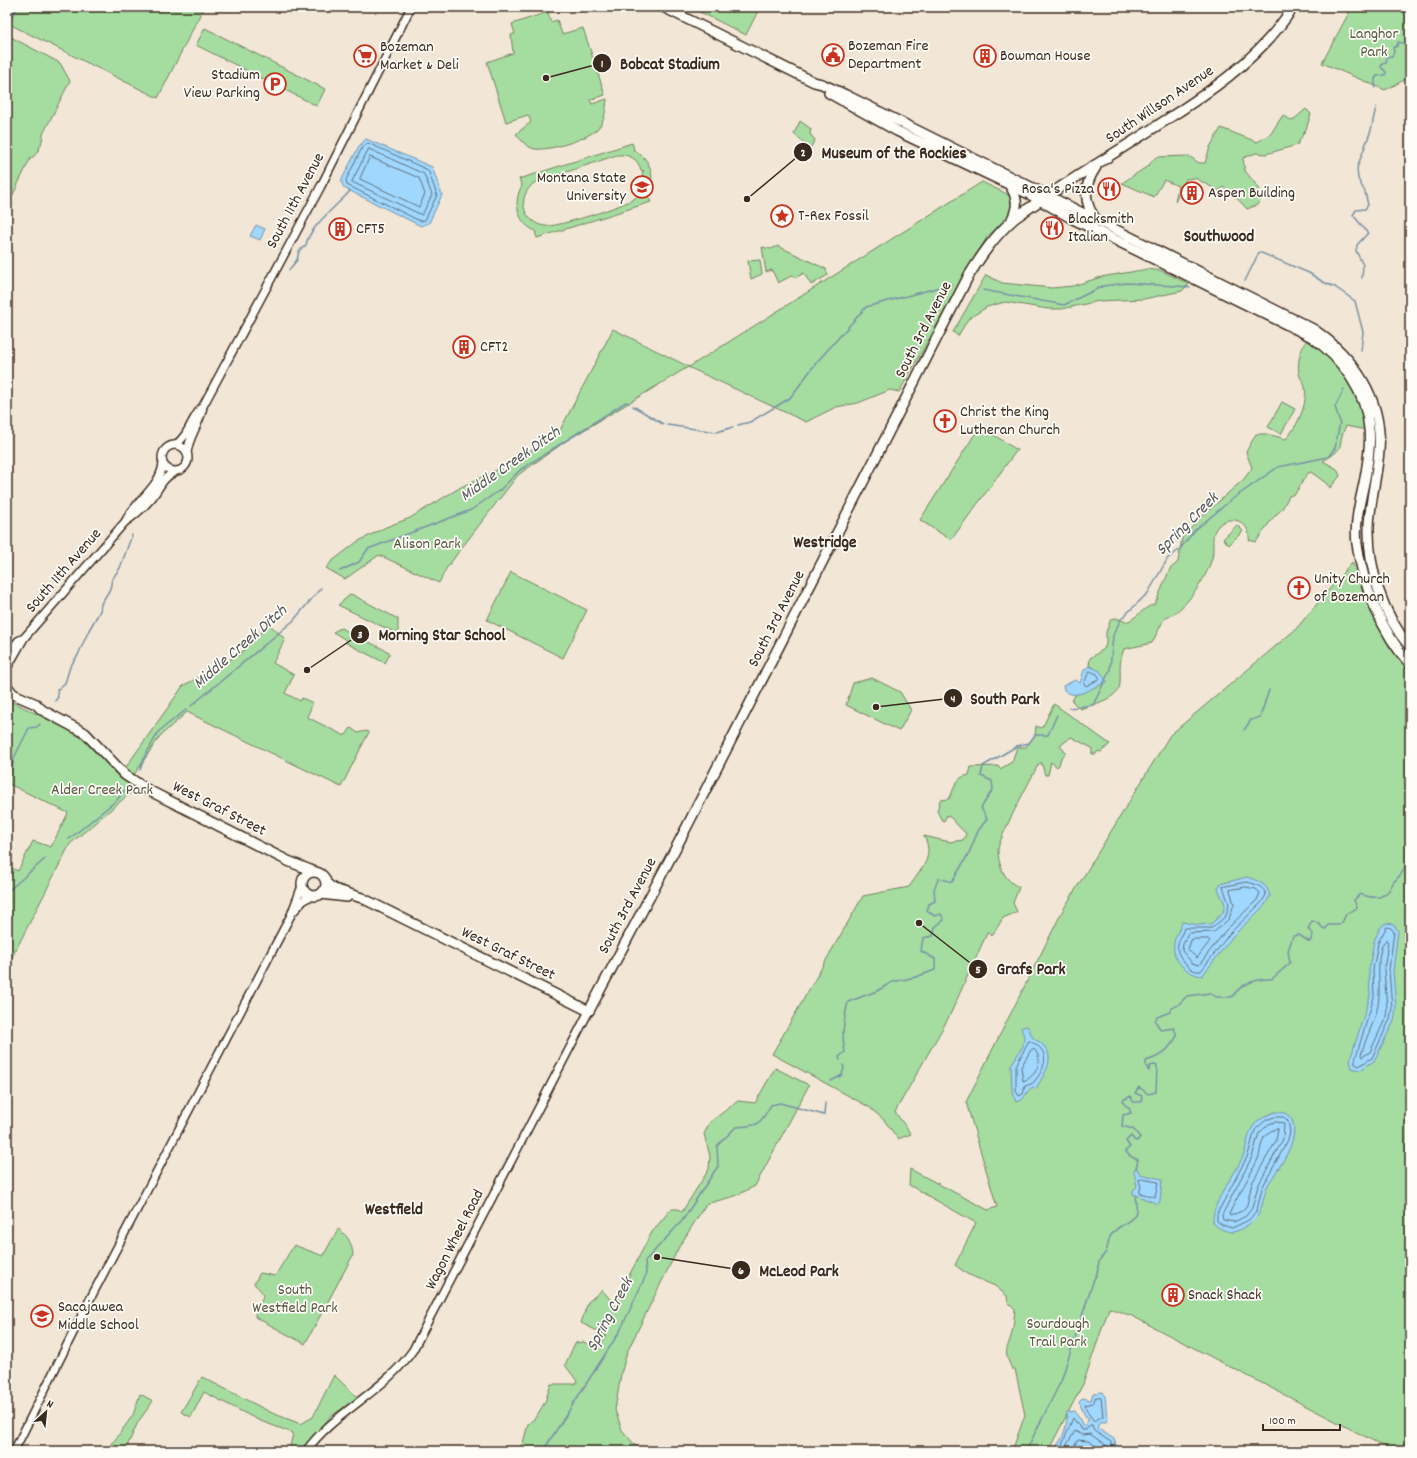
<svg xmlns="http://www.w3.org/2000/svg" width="1417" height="1458" font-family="Dekko,sans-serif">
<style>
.green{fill:#a5dca0;stroke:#70835f;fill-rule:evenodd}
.water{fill:#9fd7ff;stroke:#7792a5}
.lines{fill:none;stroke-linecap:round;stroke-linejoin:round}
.shore{stroke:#636f78;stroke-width:1}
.stream{stroke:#7792a5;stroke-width:1.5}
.minor-casing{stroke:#3b2a1e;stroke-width:10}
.major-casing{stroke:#3b2a1e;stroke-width:12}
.minor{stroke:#fdfcf7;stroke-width:7}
.major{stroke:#fdfcf7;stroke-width:9}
.labels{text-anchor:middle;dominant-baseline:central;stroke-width:3.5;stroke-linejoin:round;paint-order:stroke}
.park-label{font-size:16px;fill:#56563e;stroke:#fdfcf7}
.poi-label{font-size:16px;fill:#3b2a1e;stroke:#fdfcf7;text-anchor:start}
.street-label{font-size:16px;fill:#3b2a1e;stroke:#fdfcf7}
.neighbourhood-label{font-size:17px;font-weight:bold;fill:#3b2a1e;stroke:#fdfcf7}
.water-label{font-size:17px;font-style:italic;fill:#545556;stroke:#fdfcf7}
.leader{fill:none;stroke:#3b2a1e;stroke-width:1.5}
.callout-dot{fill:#3b2a1e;stroke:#fdfcf7;stroke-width:1.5}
.mark-label{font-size:12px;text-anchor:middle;font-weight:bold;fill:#fff}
.callout-label{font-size:17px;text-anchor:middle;font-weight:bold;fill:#3b2a1e;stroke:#fdfcf7;stroke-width:3.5;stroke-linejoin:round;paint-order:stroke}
</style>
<rect width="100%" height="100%" fill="#f2e6d6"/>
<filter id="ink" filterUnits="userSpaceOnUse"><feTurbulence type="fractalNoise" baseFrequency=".025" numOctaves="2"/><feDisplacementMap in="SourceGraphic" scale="8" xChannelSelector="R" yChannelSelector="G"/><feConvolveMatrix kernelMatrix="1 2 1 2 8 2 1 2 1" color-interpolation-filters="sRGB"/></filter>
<g filter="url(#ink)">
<path class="green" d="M7 7H204L158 98 7 23Z
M690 7H760L746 35Z
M1352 7H1410V77L1385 90 1322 63Z
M548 12 551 22 557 20 562 34 583 28 605 95 590 100 592 104 607 99C606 109 605 121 598 128 589 139 549 151 535 149 526 147 521 140 516 134L531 122 528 115 506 122 487 62 513 53 511 35 515 34 512 24Z
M205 28 325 89 317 106 196 45Z
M7 35 60 63 70 81 43 134C43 142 38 155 30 159L7 207Z
M1306 109 1311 114 1306 129 1297 145 1266 154 1256 153 1243 158 1245 171 1259 188 1262 198 1257 205 1247 209 1234 195 1223 187 1219 191 1195 178 1186 179 1175 202 1178 186 1164 180 1154 197 1122 183 1148 166 1156 157 1189 156 1199 163H1205L1210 147 1221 128 1257 142 1270 135 1283 115 1292 121Z
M800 121 811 129 810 134 815 140 810 148 794 134Z
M632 143 634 149 633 150C651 158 657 178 647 195L651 202 537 238 535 232 536 231C518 225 512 201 522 186L519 179ZM617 155C630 154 638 159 641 170L644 171 642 172 644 186C642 191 640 195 635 198 627 205 555 228 545 226 535 225 526 217 524 207 522 197 527 189 534 183Z
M982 182 1007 194 1014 201 1011 214 987 237 899 392 890 390 858 403 836 407 806 422 688 367 566 441 518 475 460 550 446 569 439 583 379 555 345 579 326 568 331 562 357 542 386 527 410 518 461 487 505 466 558 434 613 329 689 367Z
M778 246 826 269 828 275 811 285 804 273 795 278 793 275 778 283 772 270 766 272 762 247 771 249Z
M760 260 762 274 751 279 748 261Z
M1148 269 1162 271 1189 284 1182 291 1144 299 1099 301 1062 309H1048L1005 302 987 307 968 319 958 336 953 332 986 275 1002 283 1052 288 1073 286 1101 277Z
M1308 339 1330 354 1352 383 1363 409 1366 430 1346 426C1335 447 1349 446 1323 461L1337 469 1340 476 1330 488 1326 483 1311 472 1307 474 1295 494 1289 496 1282 509 1272 519 1256 542 1249 540C1251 523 1232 513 1219 525 1209 534 1215 547 1212 558 1207 578 1184 612 1164 619L1152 643 1124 649C1118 665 1121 668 1120 683 1120 699 1091 705 1080 709L1072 701 1075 695 1107 682 1093 667 1089 666 1090 658 1104 649 1106 644V632L1111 619 1116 618 1126 622C1139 617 1142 608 1155 604L1170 569 1178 562 1182 538 1201 517 1244 479 1252 468 1246 452 1256 434H1267L1286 439C1297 427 1308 404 1305 388 1305 384 1302 380 1300 377 1296 366 1300 347 1308 339Z
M1282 402 1295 409 1281 434 1268 427Z
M980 426 1017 450 951 540 920 520Z
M1237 525 1243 531 1229 545 1223 539Z
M1352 562 1370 610 1390 648 1410 670V1439L1400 1451H1393L1132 1316 1109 1308 1083 1384 1048 1451H1012L1025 1415 1015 1369H1012C1002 1348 1008 1351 1012 1332 1014 1325 1014 1316 1015 1309L1008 1302 1007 1296 995 1286 967 1274 955 1265 976 1223 909 1185 910 1169 988 1210 997 1207 966 1102 1063 910 1170 735 1296 629Z
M511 572 587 610 563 658 487 620Z
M351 594 398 619V634L338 605Z
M269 624 285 639 273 663 294 675 285 693 300 701 302 698 313 703 307 717 343 735H346L351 728 358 733 366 731 369 732 341 787 187 712 160 736 134 775 126 767 183 686 240 654Z
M341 628 389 652 390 654 385 663 346 643V640L333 632Z
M872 678 900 692 911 710 899 731 846 705 853 683Z
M7 701 15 703 73 732 83 739 117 775 135 789 70 844 7 967V866L18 871 33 841 51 847 68 813 7 783Z
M1054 704 1110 744 1101 752 1098 751 1096 754H1092V748L1071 737 1060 746 1066 753 1061 758 1059 765 1057 767 1051 762 1048 775H1045L1041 762 1038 765C1031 779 998 839 998 850 998 865 1005 882 1019 887L1013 903 1017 912 1003 918 992 936 988 931 949 1017 895 1112 911 1134 898 1139 884 1120 869 1107 772 1054 863 896 909 887C921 869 935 857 924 836L950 842 963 840 966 834 950 817 947 815 944 821 941 819 937 811 940 800 949 799C955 788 955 777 969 775L971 767 998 766 1000 769 1012 762 1017 747H1026L1035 735 1036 726 1041 728 1043 726Z
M775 1068 809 1085 755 1186 735 1196 706 1204 679 1247 656 1293 627 1352 621 1374 615 1410 622 1430 634 1444 643 1451H516L523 1443 528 1424 536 1417 545 1402 551 1384H575L577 1381 565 1365 575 1343 584 1342 597 1349 601 1345 606 1335 581 1323 588 1302 602 1290 614 1304 652 1232 671 1209H678L682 1212 709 1169 710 1156 704 1134 710 1122 738 1101 755 1103Z
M338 1229C348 1236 352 1243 353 1255L305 1344 255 1317C255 1300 273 1300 254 1284L260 1273 275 1276 294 1245 323 1256Z
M334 1375 358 1398 331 1416 301 1451H289L293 1433 258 1420 204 1392 191 1417 181 1412 202 1377 272 1413 301 1424 313 1417Z
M140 1394 153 1401 138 1422 125 1451H107L133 1415Z"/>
<path class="water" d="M366 139 432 167 442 195 429 223 421 226 344 188 341 181 359 146Z
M256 225 265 229 260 240 250 236Z
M1089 666 1100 671 1107 682C1093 686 1076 702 1064 690L1063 686 1075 680 1080 683 1084 670Z
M1247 877C1258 881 1267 883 1270 896L1265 905 1233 936 1202 976C1186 974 1171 959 1174 943 1175 936 1180 929 1182 922L1198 925 1211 924 1223 913 1225 904 1218 889 1220 884Z
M1386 923 1393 924 1398 931 1393 971 1396 1008 1394 1021 1374 1061 1360 1070 1352 1068 1350 1060 1370 996 1369 970 1374 941 1380 928Z
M1026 1026 1028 1027C1030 1030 1031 1036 1034 1039 1036 1041 1040 1041 1042 1044 1058 1059 1043 1074 1036 1089L1033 1087C1025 1090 1026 1101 1016 1102L1012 1092 1011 1065 1023 1046 1024 1036 1021 1028Z
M1275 1112 1285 1113 1290 1117C1303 1135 1280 1166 1271 1180 1259 1196 1268 1214 1246 1226 1241 1229 1237 1232 1231 1232 1224 1231 1217 1228 1213 1222 1212 1199 1238 1173 1245 1151 1247 1143 1248 1135 1252 1128 1258 1119 1266 1116 1275 1112Z
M1136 1167 1140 1174 1162 1179 1160 1201 1158 1204 1133 1194V1190L1137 1187 1134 1171Z
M1103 1392C1108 1400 1104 1409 1108 1417L1106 1422H1100L1097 1428 1114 1439 1118 1451H1051C1053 1448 1056 1447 1058 1444 1065 1435 1067 1423 1067 1412L1075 1411 1084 1427 1089 1418 1085 1416 1079 1402 1083 1398 1091 1400 1093 1393Z"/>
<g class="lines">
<path class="shore" d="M368 143 428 170 437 195 425 220 420 221 347 185 346 180 362 148Z
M369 149 424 174 432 195 422 215 352 182Z
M370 157 419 178 425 194 419 207 360 179Z
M1090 671 1097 674 1100 679 1086 686 1084 684Z
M1247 882C1255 884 1264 886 1266 895L1261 903 1230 933 1201 971C1195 972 1190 969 1187 965 1172 949 1178 946 1184 928H1212L1226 916 1229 904 1223 887Z
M1246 887 1256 889 1260 893 1257 900 1226 930 1199 965 1192 963 1182 951 1183 944 1188 933 1214 932 1229 919 1234 904 1230 890Z
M1387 927 1391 928 1394 932 1389 970 1392 1008 1390 1019 1372 1058 1359 1066 1355 1064V1060L1374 997 1373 970 1378 943Z
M1192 939H1208L1210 941 1197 958 1188 950Z
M1386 940 1388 942 1384 970 1387 1008 1386 1017 1370 1052 1362 1057 1361 1055C1366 1035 1379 1016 1379 995 1380 982 1375 949 1386 940Z
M1029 1041C1052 1050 1046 1067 1034 1082 1032 1084 1028 1085 1025 1086L1023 1094 1019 1096 1016 1091V1066Z
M1034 1049C1045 1060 1036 1077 1023 1081L1021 1067 1031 1050Z
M1275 1117H1284L1288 1121 1290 1132 1288 1140 1262 1188 1257 1210 1249 1220 1232 1228 1222 1225 1217 1221V1214L1248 1155 1255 1130 1266 1120Z
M1276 1122 1284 1123 1283 1139 1258 1186 1252 1208 1246 1216 1234 1222 1223 1220 1222 1215 1252 1157 1259 1133 1269 1124Z
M1278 1129 1276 1141 1252 1183 1247 1205 1242 1211 1230 1216 1229 1214C1238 1195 1249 1178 1258 1159 1261 1152 1260 1143 1265 1136 1268 1132 1274 1129 1278 1129Z
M1142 1179 1158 1182 1155 1197 1139 1193 1141 1187 1139 1180Z
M1096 1397 1101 1398 1103 1416 1094 1421 1088 1413 1085 1405 1093 1403Z
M1056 1451 1062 1445 1073 1418 1082 1430H1086L1090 1425H1092L1094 1431 1111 1442 1115 1451
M1063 1451 1075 1431 1082 1435 1090 1434 1107 1446 1109 1451
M1071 1451 1078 1440 1088 1441 1103 1451"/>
<path class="stream" d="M7 23 18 7
M1375 88V79L1377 76 1385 75 1386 72 1381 67 1382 64 1386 63 1387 57 1392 56 1394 52 1393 48 1397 46 1398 42 1410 45
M289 270 297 260 299 251 306 245C308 228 338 205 350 191
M1362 278 1363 265 1356 251 1357 245 1368 233 1353 215 1356 210 1365 209 1368 205 1365 192 1358 179 1357 168 1371 130 1376 107
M1245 281 1259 252 1309 273 1323 282 1335 287 1355 301 1363 332 1361 351
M983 290 1064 305 1103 286 1127 283 1190 287
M633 406 663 424
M667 425 717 432 733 427
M738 425 750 422 790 398 816 363 866 307 951 284
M340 571 359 562 368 549 471 510 500 490 520 470 626 402 629 403
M55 701 58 697 57 690 65 683 70 667 78 655 89 630 100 611 101 604 110 589 112 579 120 568 132 535
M191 706 293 621 321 588
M1069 708 1093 705 1110 670 1113 635 1121 619 1148 593 1168 558 1179 550 1195 530 1231 500 1278 467 1328 457 1335 448 1340 422 1335 407 1344 389
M1244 730 1251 720 1260 717 1269 690
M140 770 145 756 159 731 186 710
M7 774 12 768 14 758 29 728 37 727 40 724
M69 839 117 800 125 790
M7 892 46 858
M840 1060 839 1057 845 1052C841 1035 844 1020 848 1002L877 991 892 982 916 977 935 970V959L921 951 923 938 933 936 935 927 944 920 941 914 935 916 927 911 929 904 935 901 934 889 939 878 952 882 969 853 978 831 987 819 981 808 993 789 992 781 981 776 983 766 1017 746 1029 743 1035 735H1048L1057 715
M831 1081 842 1075 844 1068 843 1065
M1136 1168 1138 1160 1130 1156 1125 1151 1130 1147 1126 1141 1131 1136 1134 1140 1137 1141 1140 1137 1133 1129 1122 1126 1123 1115 1131 1113 1129 1108 1124 1104 1123 1100 1131 1096 1133 1102H1141L1142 1096 1135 1093 1139 1087 1148 1094 1156 1092 1157 1066 1154 1065 1150 1066 1149 1071 1146 1066V1061C1163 1056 1168 1050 1177 1036L1174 1028 1161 1030 1155 1021 1157 1017 1170 1012 1172 1008 1178 1005 1187 996 1210 993 1216 997H1232C1240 984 1257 978 1272 979L1290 963 1288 951 1293 936 1299 935 1310 942 1313 934 1308 929 1312 921 1318 923 1323 928 1326 929 1328 925H1338L1342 923 1346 914 1357 908 1354 900 1360 894C1376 900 1386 899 1393 883 1395 880 1399 877 1401 874 1405 869 1406 863 1410 858
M543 1451 620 1331 646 1275 645 1261 682 1221 718 1166 717 1146 736 1127C760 1126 759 1125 771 1105L780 1103 824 1115 825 1103
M1026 1451 1061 1381 1094 1279C1099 1273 1097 1269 1099 1262 1100 1258 1104 1255 1106 1252 1108 1247 1108 1241 1110 1237 1121 1218 1142 1226 1135 1197L1136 1196"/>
<g class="minor-casing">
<path id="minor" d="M162 458a13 13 0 1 1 26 0a13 13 0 1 1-26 0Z
M175 445C189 436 191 418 203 406
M187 454C188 436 201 423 203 406L321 186 411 7
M125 522C134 516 142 509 150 500 159 490 162 477 175 472
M7 656 18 641 24 638
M7 668 24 638 125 522C135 501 161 487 163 463
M295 910 305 899 312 896
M14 1451 88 1303 291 915 302 886
M306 1451C335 1411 385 1391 413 1350L589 1011"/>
</g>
<g class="major-casing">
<path id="major" d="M663 7 814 82 822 84 846 95C1002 172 1158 251 1313 329 1354 357 1383 399 1379 451 1377 476 1370 501 1369 526 1368 569 1382 614 1410 647
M829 93 897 131 1029 194 1073 219 1312 337C1341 358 1367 392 1369 429 1371 445 1368 462 1365 478 1361 499 1354 521 1357 544 1363 586 1382 633 1410 664
M1096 167C1083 186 1083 203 1097 221
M1009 184C1017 196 1019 206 1012 219
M7 686 13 694 36 704 42 710 85 733 125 775 148 790 288 861 315 872
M302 884a12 12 0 1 1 24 0a12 12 0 1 1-24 0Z
M326 883 334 889 362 898 589 1011 680 840 968 277C981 256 995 235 1015 218 1059 186 1106 159 1152 129 1204 96 1260 60 1293 7
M321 894 347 897"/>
</g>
<use href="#minor" class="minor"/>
<use href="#major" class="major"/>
</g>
</g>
<defs>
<g id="civic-ring" transform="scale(1.15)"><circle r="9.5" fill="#fdfcf7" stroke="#c8321e" stroke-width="1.5"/><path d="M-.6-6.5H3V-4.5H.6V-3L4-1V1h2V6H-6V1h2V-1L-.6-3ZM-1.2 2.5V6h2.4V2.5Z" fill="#c8321e"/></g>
<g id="supermarket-ring" transform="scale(1.15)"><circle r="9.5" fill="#fdfcf7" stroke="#c8321e" stroke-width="1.5"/><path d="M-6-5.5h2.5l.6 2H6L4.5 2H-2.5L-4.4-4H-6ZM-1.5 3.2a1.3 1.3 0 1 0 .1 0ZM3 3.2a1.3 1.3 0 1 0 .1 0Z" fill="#c8321e"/></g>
<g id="building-ring" transform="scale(1.15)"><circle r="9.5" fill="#fdfcf7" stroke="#c8321e" stroke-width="1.5"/><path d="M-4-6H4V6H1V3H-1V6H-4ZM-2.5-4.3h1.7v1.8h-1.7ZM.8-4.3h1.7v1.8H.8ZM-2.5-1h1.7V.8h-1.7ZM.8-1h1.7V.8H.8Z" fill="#c8321e"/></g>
<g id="parking-ring" transform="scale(1.15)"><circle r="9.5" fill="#fdfcf7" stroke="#c8321e" stroke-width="1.5"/><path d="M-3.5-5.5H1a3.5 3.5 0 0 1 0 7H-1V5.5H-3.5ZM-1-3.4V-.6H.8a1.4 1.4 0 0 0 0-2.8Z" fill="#c8321e"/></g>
<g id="university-ring" transform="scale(1.15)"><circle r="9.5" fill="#fdfcf7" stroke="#c8321e" stroke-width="1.5"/><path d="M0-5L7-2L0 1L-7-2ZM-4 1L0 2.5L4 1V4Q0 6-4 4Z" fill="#c8321e"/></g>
<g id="restaurant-ring" transform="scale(1.15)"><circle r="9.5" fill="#fdfcf7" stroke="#c8321e" stroke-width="1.5"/><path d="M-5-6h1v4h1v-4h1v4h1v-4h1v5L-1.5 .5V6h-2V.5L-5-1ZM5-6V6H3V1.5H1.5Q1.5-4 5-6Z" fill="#c8321e"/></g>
<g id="sight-ring" transform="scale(1.15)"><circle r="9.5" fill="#fdfcf7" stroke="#c8321e" stroke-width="1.5"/><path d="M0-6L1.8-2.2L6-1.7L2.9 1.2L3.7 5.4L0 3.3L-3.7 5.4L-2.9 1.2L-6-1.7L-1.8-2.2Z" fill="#c8321e"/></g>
<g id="church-ring" transform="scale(1.15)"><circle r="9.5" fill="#fdfcf7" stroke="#c8321e" stroke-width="1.5"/><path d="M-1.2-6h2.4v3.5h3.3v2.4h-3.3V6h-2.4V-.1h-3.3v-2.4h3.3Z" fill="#c8321e"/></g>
<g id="school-ring" transform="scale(1.15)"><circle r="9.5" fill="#fdfcf7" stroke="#c8321e" stroke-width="1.5"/><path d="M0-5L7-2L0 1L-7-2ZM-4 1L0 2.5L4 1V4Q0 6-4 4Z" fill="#c8321e"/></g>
</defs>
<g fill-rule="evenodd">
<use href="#civic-ring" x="833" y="55"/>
<use href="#supermarket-ring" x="365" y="56"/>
<use href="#building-ring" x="985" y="56"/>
<use href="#parking-ring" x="275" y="84"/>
<use href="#university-ring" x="642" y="187"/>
<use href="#restaurant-ring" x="1109" y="189"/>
<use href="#building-ring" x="1192" y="193"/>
<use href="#sight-ring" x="782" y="216"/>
<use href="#restaurant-ring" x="1052" y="228"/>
<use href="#building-ring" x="340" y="229"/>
<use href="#building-ring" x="464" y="347"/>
<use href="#church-ring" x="945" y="421"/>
<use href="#church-ring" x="1299" y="588"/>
<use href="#building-ring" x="1173" y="1295"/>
<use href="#school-ring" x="42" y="1316"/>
</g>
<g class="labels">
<g class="park-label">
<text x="1374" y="34">Langhor<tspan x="1374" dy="18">Park</tspan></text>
<text x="427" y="544">Alison Park</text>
<text x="102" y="790">Alder Creek Park</text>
<text x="295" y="1290">South<tspan x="295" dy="18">Westfield Park</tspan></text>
<text x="1058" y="1324">Sourdough<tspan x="1058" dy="18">Trail Park</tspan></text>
</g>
<g class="poi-label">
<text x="848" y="46">Bozeman Fire<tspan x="848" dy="18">Department</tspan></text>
<text x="380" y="47">Bozeman<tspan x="380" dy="18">Market &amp; Deli</tspan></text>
<text x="1000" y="56">Bowman House</text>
<text x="260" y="75" text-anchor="end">Stadium<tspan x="260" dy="18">View Parking</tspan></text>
<text x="626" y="178" text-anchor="end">Montana State<tspan x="626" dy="18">University</tspan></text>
<text x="1094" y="189" text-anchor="end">Rosa's Pizza</text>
<text x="1208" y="193">Aspen Building</text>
<text x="798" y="216">T-Rex Fossil</text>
<text x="1068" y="219">Blacksmith<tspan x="1068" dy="18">Italian</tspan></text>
<text x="356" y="229">CFT5</text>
<text x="480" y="347">CFT2</text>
<text x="960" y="412">Christ the King<tspan x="960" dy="18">Lutheran Church</tspan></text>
<text x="1314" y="579">Unity Church<tspan x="1314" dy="18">of Bozeman</tspan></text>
<text x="1188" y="1295">Snack Shack</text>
<text x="58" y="1307">Sacajawea<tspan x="58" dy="18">Middle School</tspan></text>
</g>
<g class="street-label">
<text transform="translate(1160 105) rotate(-34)">South Willson Avenue</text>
<text transform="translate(296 201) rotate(-62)">South 11th Avenue</text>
<text transform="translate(924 330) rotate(-63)">South 3rd Avenue</text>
<text transform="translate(64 571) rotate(-49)">South 11th Avenue</text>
<text transform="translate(777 619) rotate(-63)">South 3rd Avenue</text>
<text transform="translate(219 809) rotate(27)">West Graf Street</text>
<text transform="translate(628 906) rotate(-62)">South 3rd Avenue</text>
<text transform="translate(508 954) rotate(26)">West Graf Street</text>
<text transform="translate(455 1240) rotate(-63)">Wagon Wheel Road</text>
</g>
<g class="neighbourhood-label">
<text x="1219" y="238">Southwood</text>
<text x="825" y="544">Westridge</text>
<text x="394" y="1211">Westfield</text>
</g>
<g class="water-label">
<text transform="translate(511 465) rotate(-35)">Middle Creek Ditch</text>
<text transform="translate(1188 525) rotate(-45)">Spring Creek</text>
<text transform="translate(241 648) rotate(-41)">Middle Creek Ditch</text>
<text transform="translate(611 1315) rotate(-62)">Spring Creek</text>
</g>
</g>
<path class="leader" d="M546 78L602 63M747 199L803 152M307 670L360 634M876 707L953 698M919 923L978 969M657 1257L741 1270"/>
<g class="callout-dot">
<circle cx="546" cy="78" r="4"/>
<circle cx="747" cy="199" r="4"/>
<circle cx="307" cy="670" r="4"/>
<circle cx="876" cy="707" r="4"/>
<circle cx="919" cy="923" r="4"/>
<circle cx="657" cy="1257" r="4"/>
<circle cx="602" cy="63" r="10"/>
<circle cx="803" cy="152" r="10"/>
<circle cx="360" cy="634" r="10"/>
<circle cx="953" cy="698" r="10"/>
<circle cx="978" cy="969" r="10"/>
<circle cx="741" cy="1270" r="10"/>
</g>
<g class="mark-label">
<text x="602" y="67">1</text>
<text x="803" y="156">2</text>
<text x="360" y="638">3</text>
<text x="953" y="702">4</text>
<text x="978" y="973">5</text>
<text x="741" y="1274">6</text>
</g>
<g class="callout-label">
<text x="670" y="69">Bobcat Stadium</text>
<text x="894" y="158">Museum of the Rockies</text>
<text x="442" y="640">Morning Star School</text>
<text x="1005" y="704">South Park</text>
<text x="1031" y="974">Grafs Park</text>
<text x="799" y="1276">McLeod Park</text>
</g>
<rect width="1417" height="1458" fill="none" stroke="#fdfcf7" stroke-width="24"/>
<rect x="12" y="12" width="1393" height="1434" fill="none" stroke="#3b2a1e" stroke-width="1.5" filter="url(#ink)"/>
<g transform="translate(46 1412) rotate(27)" stroke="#fdfcf7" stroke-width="3" paint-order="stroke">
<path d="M0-3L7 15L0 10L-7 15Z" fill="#3b2a1e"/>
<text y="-6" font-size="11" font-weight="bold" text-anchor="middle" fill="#3b2a1e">N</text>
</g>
<path d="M1263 1424v6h77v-6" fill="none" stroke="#3b2a1e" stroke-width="2"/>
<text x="1269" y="1424" font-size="12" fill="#3b2a1e" stroke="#fdfcf7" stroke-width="3" paint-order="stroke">100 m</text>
</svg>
